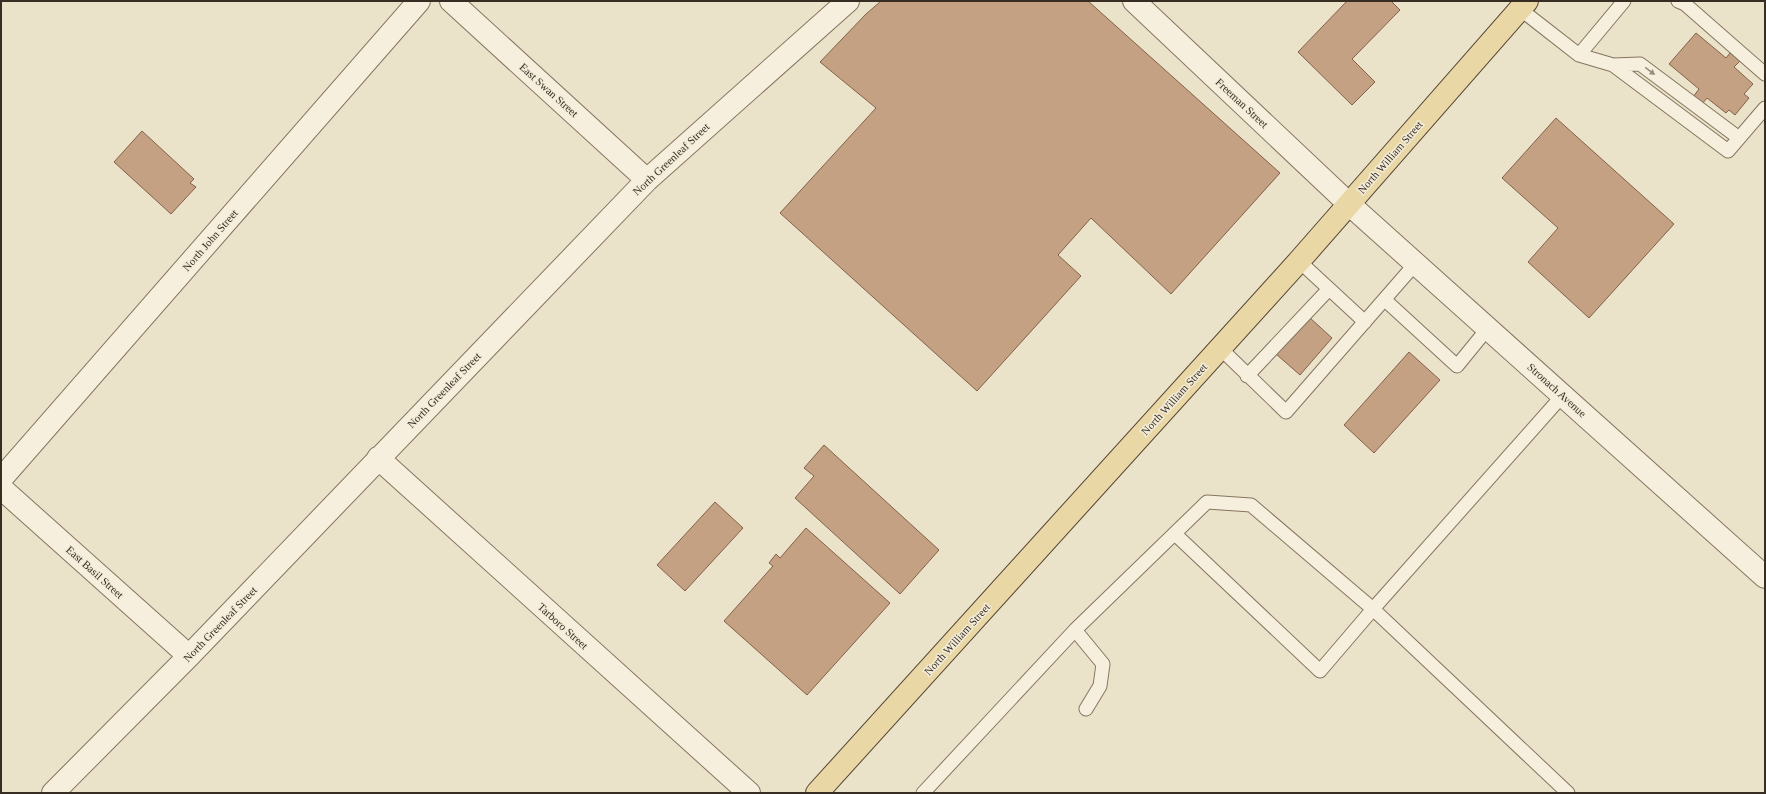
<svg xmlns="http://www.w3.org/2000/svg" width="1766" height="794" font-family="'Times New Roman',serif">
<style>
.building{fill:#c5a184;stroke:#836148}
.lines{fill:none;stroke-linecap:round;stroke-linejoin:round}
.service-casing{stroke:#867560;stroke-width:15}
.minor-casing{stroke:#867560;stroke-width:24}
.primary-casing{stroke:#544433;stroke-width:24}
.service{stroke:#f6efdd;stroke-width:13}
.minor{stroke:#f6efdd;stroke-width:22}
.primary{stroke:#e9d7a6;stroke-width:22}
.oneway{fill:#978e80}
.labels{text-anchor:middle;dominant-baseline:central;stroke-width:3;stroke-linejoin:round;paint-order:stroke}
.street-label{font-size:11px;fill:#382d22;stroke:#f3ecd9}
</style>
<rect width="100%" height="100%" fill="#ebe2ca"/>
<path class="building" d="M881 1H1088L1280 173 1171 294 1091 218 1058 255 1081 276 977 391 780 213 876 108 820 62 866 14Z
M1347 1H1391L1400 10 1352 59 1375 82 1352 105 1298 52Z
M1696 33 1726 58 1730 53 1740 61 1734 67 1753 84 1744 94 1749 98 1735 115 1729 110 1726 113 1707 98 1702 104 1693 97 1699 89 1669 64Z
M1556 118 1674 224 1589 318 1528 262 1558 228 1502 178Z
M142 131 194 179 190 183 196 187 171 214 114 162Z
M1309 317 1332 338 1300 375 1276 354Z
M1409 352 1440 380 1374 453 1344 425Z
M824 445 939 550 900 594 795 498 814 476 804 468Z
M715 502 743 528 685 591 657 565Z
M806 528 890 603 807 695 724 621 773 566 769 563 776 554 780 558Z"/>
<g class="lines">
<g class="service-casing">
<path id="service" d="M1678 1 1685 4 1765 74
M1520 9 1579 55 1613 65 1728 151 1765 108
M1579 55 1624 1
M1613 65 1640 64 1739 138
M1299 261 1365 322
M1385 300 1457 366 1488 328
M1220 348 1286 412 1416 263
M1247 376 1329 289
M1175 534 1320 671 1373 609 1568 793
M1075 630 1103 664 1100 686 1086 709
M923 793 1075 630 1207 502 1251 505 1373 609 1563 395"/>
</g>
<g class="minor-casing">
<path id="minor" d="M451 1 647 180
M1134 1 1349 204 1765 577
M378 458 749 793
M1 479 419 1
M1 488 189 656
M53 793 189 656 647 180 848 1"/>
</g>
<g class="primary-casing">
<path id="primary" d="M817 793 1299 261 1527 1"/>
</g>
<use href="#service" class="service"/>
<use href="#minor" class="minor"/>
<use href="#primary" class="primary"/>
</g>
<defs><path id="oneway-solid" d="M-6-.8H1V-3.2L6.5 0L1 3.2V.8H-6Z"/></defs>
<use class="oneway" href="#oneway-solid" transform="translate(1650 71) rotate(37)"/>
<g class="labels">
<g class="street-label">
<text transform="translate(549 90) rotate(42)">East Swan Street</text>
<text transform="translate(1242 103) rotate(43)">Freeman Street</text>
<text transform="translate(1390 157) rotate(-49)">North William Street</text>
<text transform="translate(671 159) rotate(-43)">North Greenleaf Street</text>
<text transform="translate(210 240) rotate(-49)">North John Street</text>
<text transform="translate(444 390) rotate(-46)">North Greenleaf Street</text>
<text transform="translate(1557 390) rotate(42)">Stronach Avenue</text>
<text transform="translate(1174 399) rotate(-48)">North William Street</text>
<text transform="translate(95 572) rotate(42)">East Basil Street</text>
<text transform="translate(220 624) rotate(-46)">North Greenleaf Street</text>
<text transform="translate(563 626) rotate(42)">Tarboro Street</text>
<text transform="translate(957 639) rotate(-48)">North William Street</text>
</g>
</g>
<rect width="1766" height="794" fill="none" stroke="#382d22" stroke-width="4"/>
</svg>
